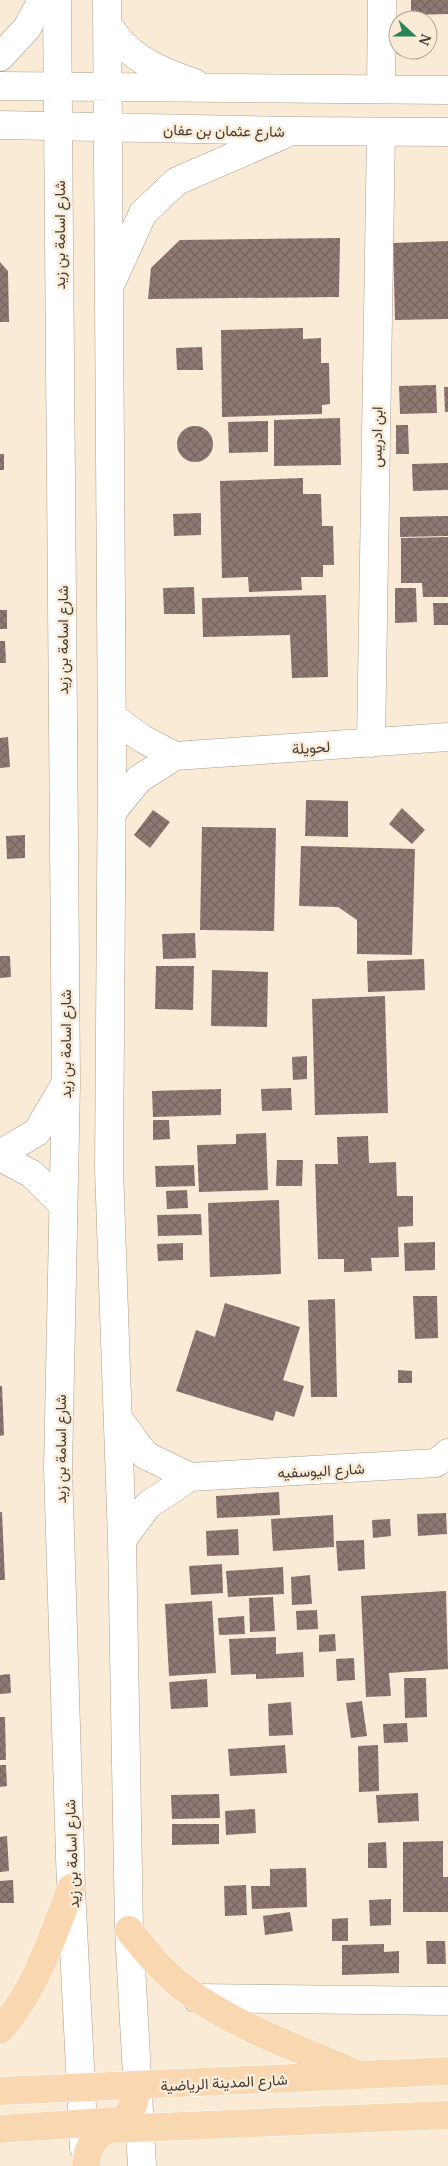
<svg xmlns="http://www.w3.org/2000/svg" width="448" height="2166" font-family="'PT Serif',Vazirmatn,serif">
<style>
.building{fill:url(#building-cross-hatch)}
.lines{fill:none;stroke-linecap:round;stroke-linejoin:round}
.minor-casing{stroke:#aa9d8a;stroke-width:29}
.major-casing{stroke:#fff;stroke-width:29}
.minor{stroke:#fff;stroke-width:28}
.major{stroke:#f9d7b0;stroke-width:28}
.labels{text-anchor:middle;dominant-baseline:central;stroke-width:5;stroke-linejoin:round;paint-order:stroke}
.street-label{font-size:15px;fill:#423c34;stroke:#faebd7}
</style>
<defs>
<pattern id="building-cross-hatch" width="8" height="8" patternUnits="userSpaceOnUse" patternTransform="scale(1.25)"><rect width="8" height="8" fill="#907874"/><path d="M0 0l8 8M0 8l8-8" fill="none" stroke="#776460"/></pattern>
</defs>
<rect width="100%" height="100%" fill="#faebd7"/>
<path class="building" d="M411 0H448V14L411 15Z
M340 238 339 297 148 299 151 268 180 240Z
M448 241V319L395 320 393 243Z
M0 262 8 271 9 322H0Z
M303 328V339L321 338V363H329L330 404 322 405V414L222 417 221 330Z
M202 347 203 370H177L176 348Z
M436 385 437 413 400 414 399 386Z
M444 387H448V412H445Z
M340 418 341 465 274 466V420Z
M268 421V452L229 453 228 422Z
M396 425H408L409 454H396Z
M177 444a18 18 0 1 1 36 0a18 18 0 1 1-36 0Z
M0 454H4V470H0Z
M448 463V490L413 491 412 464Z
M303 478V494H321L322 526H333L334 565H323V577H301L302 590 249 592 248 577 222 578 220 481Z
M201 513V535L174 536 173 514Z
M448 516V536L400 537V517Z
M448 537V597H423L422 583H401V538Z
M194 587 195 614H164L163 588Z
M395 588H416L417 622 395 623Z
M326 595 328 677 292 678 290 635 203 637 202 598Z
M433 603H448V625H434Z
M0 610H7V629H0Z
M0 641H5L6 663H0Z
M8 737 10 767 0 768V738Z
M306 800 348 801V837L305 836Z
M402 808 425 830 412 844 389 824Z
M153 810 170 822 150 848 134 835Z
M202 827 276 828 274 931 200 930Z
M25 835V858L7 859 6 836Z
M301 846 415 849 412 955 357 954V920L338 907 299 906Z
M195 933 196 958 163 959 162 934Z
M0 956H10L11 977 0 978Z
M424 959 425 990 368 992 367 961Z
M156 966H194L193 1010 155 1009Z
M212 970 268 972 267 1027 211 1026Z
M385 996 388 1113 315 1115 312 999Z
M307 1056V1079L293 1080 292 1057Z
M291 1088 292 1110 262 1111 261 1089Z
M221 1089V1115L153 1117 152 1091Z
M153 1120H169L170 1139 153 1140Z
M266 1133 268 1190 199 1192 197 1145 236 1144V1134Z
M368 1136 369 1163 396 1162 397 1196H413V1226L398 1227 399 1257 371 1258 372 1271 344 1272V1259H318L315 1164H338L337 1137Z
M277 1160H303L302 1186H276Z
M194 1165 195 1186 156 1187 155 1166Z
M187 1190 188 1208 167 1209 166 1191Z
M279 1200 281 1274 210 1277 208 1203Z
M201 1214 202 1235 158 1236 157 1215Z
M435 1242V1270L405 1271 404 1243Z
M183 1243V1260L158 1261 157 1244Z
M413 1296H437L438 1338 415 1339Z
M335 1299 337 1397H311L308 1300Z
M225 1303 300 1327 283 1380 304 1386 294 1417 276 1411 273 1421 176 1391 196 1330 215 1337Z
M398 1370 412 1371V1383H398Z
M0 1386H2L4 1435 0 1436Z
M279 1492 280 1515 217 1518 216 1496Z
M0 1512H2L5 1580H0Z
M446 1513 447 1534 418 1536 417 1514Z
M333 1515 334 1547 273 1551 271 1519Z
M390 1519 391 1536 373 1538 372 1520Z
M238 1529 239 1555 207 1556 206 1531Z
M364 1540 365 1569 338 1571 336 1541Z
M222 1564 223 1593 191 1595 189 1566Z
M283 1567 284 1594 228 1597 226 1571Z
M310 1575 312 1604 292 1605 291 1577Z
M446 1591 448 1669 389 1673 391 1696 366 1697 361 1596Z
M273 1597 275 1631 250 1632 249 1598Z
M212 1601 216 1673 169 1676 165 1604Z
M317 1610 318 1629 297 1630 296 1611Z
M244 1616 245 1634 219 1635 218 1618Z
M335 1634 336 1651 319 1652V1635Z
M276 1637V1654L303 1652 304 1677 256 1679V1674L231 1675 229 1639Z
M354 1658 355 1680 337 1681 336 1659Z
M10 1674 11 1693 0 1694V1675Z
M404 1678H426L427 1717 405 1718Z
M207 1679 208 1707 171 1709 169 1682Z
M362 1701 367 1736 351 1738 346 1703Z
M291 1702 293 1735 269 1736 268 1704Z
M0 1717H5L6 1760H0Z
M407 1723 408 1742 384 1743 383 1724Z
M285 1745 287 1773 230 1776 228 1749Z
M378 1745 379 1791 359 1792 358 1746Z
M0 1765H6L7 1786 0 1787Z
M418 1793 419 1821 378 1823 376 1795Z
M219 1794 220 1818 172 1819 171 1795Z
M255 1809 256 1833 226 1835 225 1811Z
M172 1824H219V1844L172 1845Z
M7 1836 9 1871 0 1872V1837Z
M443 1841V1877H448V1912H403V1842Z
M386 1842 387 1868H368V1843Z
M306 1868 307 1907 252 1909 251 1886H270V1869Z
M13 1880 14 1903H0V1881Z
M246 1885 247 1915 225 1916 224 1886Z
M391 1899V1925L370 1926 369 1900Z
M290 1912 293 1931 265 1935 263 1916Z
M348 1918V1941H332V1919Z
M426 1941H445L446 1964H427Z
M384 1944V1952L399 1951V1973L342 1975V1945Z"/>
<g class="lines">
<g class="minor-casing">
<path id="minor" d="M57 0 66 1083 58 1469 71 1888 84 2148
M107 0 112 755 109 1169 122 1540 129 1930 142 2166
M107 24C112 30 117 39 124 45 142 64 171 75 195 83
M0 57 27 28 42 0
M0 86 448 90
M381 88 382 0
M0 125 292 131 448 132
M112 281 143 213 177 181 283 135
M112 717 143 739 175 756
M371 743 381 132
M112 812 139 779 175 756 448 737
M0 1154 37 1132 64 1086
M0 1157 32 1174 62 1204
M118 1418 145 1455 190 1477 436 1463 448 1453
M122 1540 148 1505 190 1477
M196 1998 448 2001"/>
</g>
<g class="major-casing">
<path id="major" d="M129 1930C145 1950 161 1970 181 1986 231 2026 296 2047 355 2073
M0 2030C36 1990 52 1937 71 1888
M0 2091 448 2071
M0 2129 118 2121C133 2114 135 2100 138 2086
M86 2166C87 2148 95 2133 112 2129L448 2115"/>
</g>
<use href="#minor" class="minor"/>
<use href="#major" class="major"/>
</g>
<g class="labels">
<g class="street-label">
<text transform="translate(224 130) rotate(1)">شارع عثمان بن عفان</text>
<text transform="translate(59 235) rotate(-90)">شارع اسامة بن زيد</text>
<text transform="translate(376 437) rotate(-89)">ابن ادريس</text>
<text transform="translate(62 640) rotate(-90)">شارع اسامة بن زيد</text>
<text transform="translate(311 747) rotate(-4)">لحويلة</text>
<text transform="translate(65 1044) rotate(-90)">شارع اسامة بن زيد</text>
<text transform="translate(60 1449) rotate(-90)">شارع اسامة بن زيد</text>
<text transform="translate(321 1470) rotate(-3)">شارع اليوسفيه</text>
<text transform="translate(71 1854) rotate(-92)">شارع اسامة بن زيد</text>
<text transform="translate(224 2082) rotate(-3)">شارع المدينة الرياضية</text>
</g>
</g>
<g transform="translate(413 35) rotate(111)"><circle r="24" fill="#faebd7" stroke="#b0a596"/>
<path d="M0-4L9 19L0 12L-9 19Z" fill="#298358"/>
<text y="-8" font-size="14" font-weight="bold" text-anchor="middle" fill="#423c34">N</text>
</g>
</svg>
